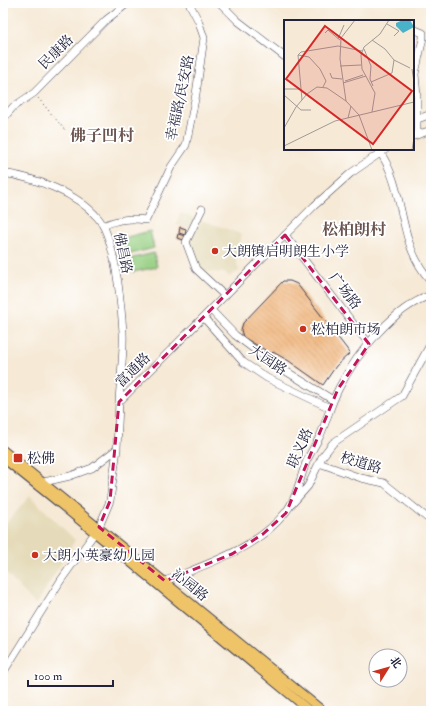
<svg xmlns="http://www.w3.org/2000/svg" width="434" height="714" font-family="'IM FELL Double Pica','Noto Serif SC',serif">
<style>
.built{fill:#e5dbba}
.green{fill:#97cf82;stroke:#5c785e}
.building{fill:url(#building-back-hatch)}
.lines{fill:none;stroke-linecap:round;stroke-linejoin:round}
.minor-casing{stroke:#424052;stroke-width:8}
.major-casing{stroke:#424052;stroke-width:10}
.path{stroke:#424052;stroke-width:1;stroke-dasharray:1 3;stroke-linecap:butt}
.minor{stroke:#fff;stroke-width:7}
.major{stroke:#efc469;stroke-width:8}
.marked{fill:none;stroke:#c2185b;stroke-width:3;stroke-dasharray:8 5;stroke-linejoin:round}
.poi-dot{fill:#c8321e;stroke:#fff;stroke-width:1.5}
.labels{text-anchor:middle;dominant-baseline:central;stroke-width:3.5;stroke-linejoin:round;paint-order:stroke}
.street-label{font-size:14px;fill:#22223b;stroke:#fff}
.poi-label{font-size:14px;fill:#22223b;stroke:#fff;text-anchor:start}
.quarter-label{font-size:16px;font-weight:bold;fill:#6a544f;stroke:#fff}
.inset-road{fill:none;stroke:#a19997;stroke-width:1}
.view{fill:#d62828;fill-opacity:0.15;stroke:#d62828;stroke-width:2}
.inset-edge{fill:none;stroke:#22223b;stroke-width:2}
</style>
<defs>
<pattern id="building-back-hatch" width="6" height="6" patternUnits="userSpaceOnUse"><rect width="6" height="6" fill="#efb174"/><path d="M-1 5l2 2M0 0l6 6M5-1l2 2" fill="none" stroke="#cd9865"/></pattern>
</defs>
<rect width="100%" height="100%" fill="#fff"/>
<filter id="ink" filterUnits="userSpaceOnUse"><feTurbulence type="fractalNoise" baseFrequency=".025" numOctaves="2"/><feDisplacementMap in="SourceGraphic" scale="8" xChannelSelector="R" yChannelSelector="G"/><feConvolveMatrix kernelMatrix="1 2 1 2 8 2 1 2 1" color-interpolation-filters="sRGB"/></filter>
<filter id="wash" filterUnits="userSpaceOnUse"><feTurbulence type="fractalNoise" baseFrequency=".012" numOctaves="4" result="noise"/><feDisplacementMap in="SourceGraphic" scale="16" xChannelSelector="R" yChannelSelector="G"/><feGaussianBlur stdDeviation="0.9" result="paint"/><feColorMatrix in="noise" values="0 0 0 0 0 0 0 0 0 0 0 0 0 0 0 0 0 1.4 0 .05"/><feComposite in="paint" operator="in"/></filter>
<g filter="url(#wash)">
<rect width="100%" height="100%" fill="#f6e9d5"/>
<path class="built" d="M180 213 242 234 236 260 239 271 229 277 226 273 204 271 197 266 189 242 193 230 176 224Z
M30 496 75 540 36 605 3 570V527Z"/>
<path class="green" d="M150 231 154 248 127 255 123 238Z
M154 253 157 267 133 272 129 259Z"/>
<g id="blocks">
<path class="building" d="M180 227 186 229 185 235 179 233Z
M178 234 185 236 184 240 177 238Z
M283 281H290L297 284 350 353 336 366 323 385 289 361 273 352 272 354 243 337 241 330 243 323Z"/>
</g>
</g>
<g filter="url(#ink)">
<use href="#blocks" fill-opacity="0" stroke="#424052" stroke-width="1"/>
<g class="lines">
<g class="minor-casing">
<path id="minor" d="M220 3 238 21 285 57
M413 29 423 33V38L415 74 417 96V135
M3 119 13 107 34 93 106 20 128 3
M418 119 431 114
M414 136 431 130
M378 149C408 191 395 242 431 281
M3 173C35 178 76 192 98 218 115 238 121 304 123 332 124 355 120 379 119 402
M202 209 186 242 196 269 225 296
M103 226C118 219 130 218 146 220L171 167 186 145 196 94 204 38 198 20 189 3
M285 235 369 344
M211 310 235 335 271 362 333 400
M204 318 243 362 267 378 330 408
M319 463 361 478 384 483 431 521
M44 482 70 476 92 468 117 449
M292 504 308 486 322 457 333 443 402 396 431 343
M165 581C207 564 256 549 285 513 297 499 300 477 307 460 311 452 316 444 320 436 327 420 331 403 339 388 357 353 393 308 431 295
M3 673 61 580 99 527 110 501 117 449 119 402 314 206 351 173 386 149"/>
</g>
<g class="major-casing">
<path id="major" d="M3 450 323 711
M3 458 53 498 310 711"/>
</g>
<path class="path" d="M38 98 65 130"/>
<use href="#minor" class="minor"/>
<use href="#major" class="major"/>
</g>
</g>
<path class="marked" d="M285 235 369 344 338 389 286 513 263 534 232 554 165 581 99 527 110 501 119 402Z"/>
<g class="poi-dot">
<circle cx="215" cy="251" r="4"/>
<circle cx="303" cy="329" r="4"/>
<rect x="13" y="453" width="10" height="10" rx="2"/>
<circle cx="35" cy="555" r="4"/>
</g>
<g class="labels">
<g class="street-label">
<text transform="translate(56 52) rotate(-45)">民康路</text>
<text transform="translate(180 98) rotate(-78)">幸福路/民安路</text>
<text transform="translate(123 253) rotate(78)">佛昌路</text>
<text transform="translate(345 291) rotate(52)">广场路</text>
<text transform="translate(268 360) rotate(34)">大园路</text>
<text transform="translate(133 370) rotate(-45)">富通路</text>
<text transform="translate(300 448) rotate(-66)">联义路</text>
<text transform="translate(361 463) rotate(17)">校道路</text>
<text transform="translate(190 585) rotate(39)">沁园路</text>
</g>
<g class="poi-label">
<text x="223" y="251">大朗镇启明朗生小学</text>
<text x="311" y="329">松柏朗市场</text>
<text x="27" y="458">松佛</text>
<text x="43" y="555">大朗小英豪幼儿园</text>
</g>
<g class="quarter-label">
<text x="102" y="136">佛子凹村</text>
<text x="354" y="230">松柏朗村</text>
</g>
</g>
<g transform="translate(284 20)">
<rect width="130" height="130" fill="#f6e9d5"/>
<path d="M119 0H126L130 7 119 13 112 6V3Z" fill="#49b2c8"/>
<path class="inset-road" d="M71 0 57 18 56 39 62 81 75 95 88 130M103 4 115 11 110 16M41 13 44 10 56 20M54 19 60 5M88 20 101 29 110 40 126 48M80 29 87 46 86 59 89 66M14 35 17 32 54 26 78 31M14 35 25 37 36 49 42 61 39 67M14 35 18 80M56 46 77 45M128 49 130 62M46 53 48 58 58 59M61 61 79 55M87 62 108 53 110 40M59 63 82 56M0 69H16M0 75 17 90H27M88 92 91 73 78 49 77 35 80 27 96 14 105 0M64 98 67 86M0 108 12 87 23 74 33 67 43 68 62 81M0 126 51 101 130 82M128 130 130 118"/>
<path class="view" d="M41 6 128 71 89 124 2 59Z"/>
<rect width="130" height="130" class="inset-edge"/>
</g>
<rect width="434" height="714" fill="none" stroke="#fff" stroke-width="16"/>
<g transform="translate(388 668) rotate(53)"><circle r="19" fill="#ffffff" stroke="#a7a7b1"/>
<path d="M0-3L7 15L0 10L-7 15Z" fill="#c8321e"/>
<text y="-6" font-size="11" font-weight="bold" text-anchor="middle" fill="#22223b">北</text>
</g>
<path d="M28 680v6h85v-6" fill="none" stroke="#22223b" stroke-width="2"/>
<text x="34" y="680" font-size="12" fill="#22223b" stroke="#ffffff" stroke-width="3" paint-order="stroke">100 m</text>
</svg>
